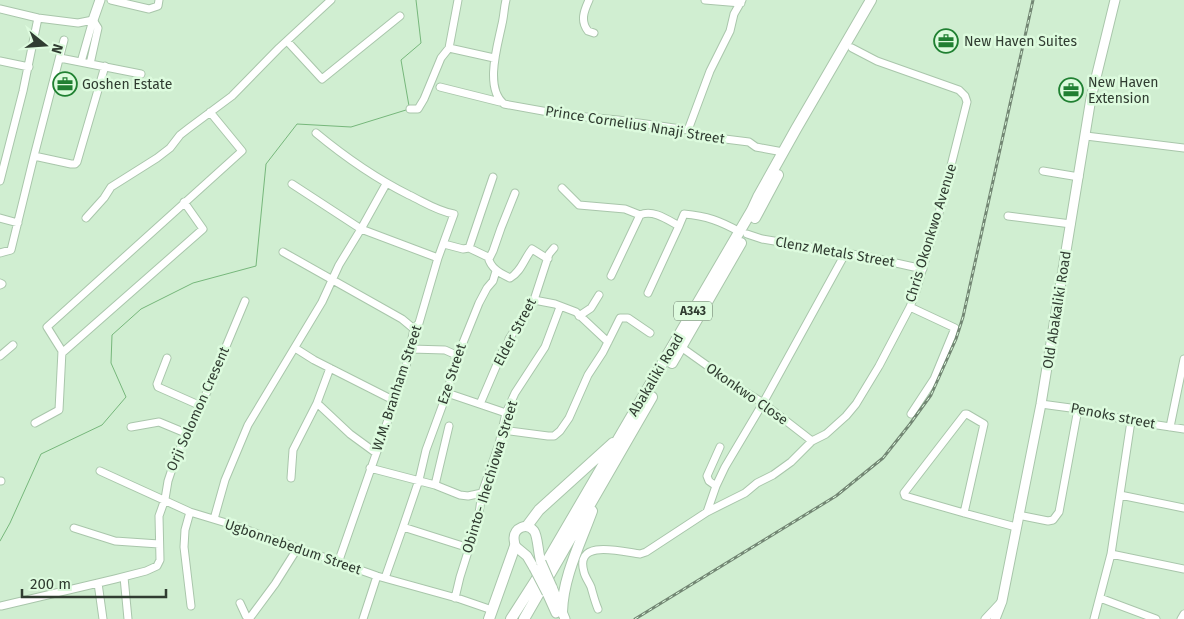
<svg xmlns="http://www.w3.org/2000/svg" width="1184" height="619" font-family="'Fira Sans',sans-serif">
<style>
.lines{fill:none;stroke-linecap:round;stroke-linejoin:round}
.stream{stroke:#76b77b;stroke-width:1}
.minor-casing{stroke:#a9c6ab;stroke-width:9}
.major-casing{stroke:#a9c6ab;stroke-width:11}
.highway-casing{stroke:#a9c6ab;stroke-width:12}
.minor{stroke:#fff;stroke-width:7}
.major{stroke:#fff;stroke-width:9}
.highway{stroke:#fff;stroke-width:10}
.rail-casing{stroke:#738774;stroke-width:3}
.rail{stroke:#ddfbde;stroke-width:1;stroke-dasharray:4;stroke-linecap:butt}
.major-bridge-casing{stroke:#a9c6ab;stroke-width:11;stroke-linecap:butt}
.major-bridge{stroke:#fff;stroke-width:9}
.labels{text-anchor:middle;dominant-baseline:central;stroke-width:5;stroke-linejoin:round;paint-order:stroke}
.shield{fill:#ddfbde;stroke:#647565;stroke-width:1}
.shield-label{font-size:12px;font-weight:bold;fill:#303c31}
.poi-label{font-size:14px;fill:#303c31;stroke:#ddfbde;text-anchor:start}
.street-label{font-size:14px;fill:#303c31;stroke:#ddfbde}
</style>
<rect width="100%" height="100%" fill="#d0eed1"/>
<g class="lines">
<path class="stream" d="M409 106 401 60 421 43 416 0
M0 541 10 523 41 454 102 425 126 397 111 363 112 335 141 309 193 283 256 266 266 164 297 124 351 127 406 110"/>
<g class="minor-casing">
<path id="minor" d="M111 0 149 9 158 6 159 0
M506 0C504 8 504 16 502 24 498 44 484 88 504 104L565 115 618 120 688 130 701 136 749 142 756 147 783 152
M589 0C584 11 580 21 588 31L594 33
M705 0 741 3
M0 9 38 18 78 23 93 20
M287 41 322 79 400 16
M449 48 494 58
M60 58 141 74
M0 61 29 67
M81 62 93 20
M90 64 98 28 93 20
M440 87 500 102
M410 109H418L424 99 441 58 449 48 458 0
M688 130 710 71 730 31 734 14 742 0
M316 133C345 157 375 178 409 195 424 202 437 211 454 214L438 258 419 323 414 329 405 371 338 563
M1086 136 1184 148
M34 156 71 164H75L77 162 105 66
M1043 171 1079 177
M0 181 23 91 38 18
M292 184 361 229 438 258
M562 188 579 205 625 209 640 215
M1008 216 1071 224
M0 218 18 223
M86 218 104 198 111 187 157 158 170 148 180 135 189 128 232 96 279 48 331 0
M747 234 762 239 869 257 923 269
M444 244 463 249 469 248 488 257C491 269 500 273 510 278 521 272 524 259 532 249L548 259
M469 248 493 177
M283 252 402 319 414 329
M0 253 11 250 34 156 64 40
M489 259 493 251 501 228 515 193
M611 276 640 215C653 209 668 220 679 226L684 214C707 216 720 221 740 232
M0 283 2 284 0 285
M648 293 679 226
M534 300 555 304 576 312 608 342
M910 307 955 328 934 379 911 414
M579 316 591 308 599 295
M681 347 733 384 763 403 812 441
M295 348 314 360 393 400
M411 349 445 350 454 354 456 360
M62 353 203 229 184 202
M0 356 13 345
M167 358 157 384 158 387 201 406
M447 393 506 413
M317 403 330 368
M480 404 504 348 507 346 509 339 534 300 549 254 554 248
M1041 404 1078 409 1131 421 1184 429
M35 423 59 410 62 351 47 327 242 151 210 112
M131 427 159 422 188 434
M1170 427 1184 359
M502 430 548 436H554L560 431 569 418 588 375 603 352 620 318H628L650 333
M370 468 435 485 460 495 468 496 482 493
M100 471 190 512 233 525 377 576 460 599 492 610
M291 478 293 450 317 403 350 434 376 453
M0 481H1
M435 485 449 426
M716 486 709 481 707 476 720 447
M1120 495 1184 508
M190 512 185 530 184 547 191 606
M707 512 716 486 725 467 763 403 845 254
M964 513 984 424 967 414H965L904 493 905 496 964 513 1016 527
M1018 515 1048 521 1053 520 1059 512 1078 409
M214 519 225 480 248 425 322 302 339 265 361 229 386 184
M74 528 115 541 159 544
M469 548 403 527 419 480 426 450 447 393 456 360 479 303 487 288 493 281 496 271
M1111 554 1184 569
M124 577 128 619
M385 578 403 527
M98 583 103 619
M455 598 460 577 478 520 482 493 499 444 506 413 515 393 545 347 560 307
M1100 598 1156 619
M240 603 246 616 249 619
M1 606 115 579 146 571 157 566 160 560 159 516 165 499 168 481 176 457 201 406 245 301
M598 609C595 602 593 594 591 587 589 582 585 577 584 572 574 538 623 552 640 554L646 552 707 512 745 493 757 483 773 475 791 462 812 441 826 434 846 416 856 404 879 366 910 307 916 291 938 217 967 102 965 96 959 90 877 61 852 48
M249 619 275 584 297 549
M363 619 377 576
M985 619 1000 603
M1094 619 1111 554 1131 421
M1181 619 1184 614"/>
</g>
<g class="major-casing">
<path id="major" d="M93 20 100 0
M534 568 527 556 515 546C515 544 514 541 514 538 514 528 527 522 534 531 538 536 538 554 541 562
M552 587 565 619
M547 593 556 613
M995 619 1002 601 1041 404 1091 98 1115 0"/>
</g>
<g class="highway-casing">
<path id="highway" d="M755 218 778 175
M672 363 741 243
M527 526 539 510 613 443
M562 612C563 577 580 544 592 511
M489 619 515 546
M511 619 536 580 752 210 758 197 796 129 871 0
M524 619 652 397"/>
</g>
<use href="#minor" class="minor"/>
<use href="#major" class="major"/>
<use href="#highway" class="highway"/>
<g class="rail-casing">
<path id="rail" d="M635 619 836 496 883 458 910 424 931 395 956 339 963 317 1033 0"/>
</g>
<use href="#rail" class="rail"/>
<g class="major-bridge-casing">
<path id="major-bridge" d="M541 562 552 587
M534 568 547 593"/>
</g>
<use href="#major-bridge" class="major-bridge"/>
</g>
<defs>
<g id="office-ring" transform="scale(1.25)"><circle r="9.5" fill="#ddfbde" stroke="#208032" stroke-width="1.5"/><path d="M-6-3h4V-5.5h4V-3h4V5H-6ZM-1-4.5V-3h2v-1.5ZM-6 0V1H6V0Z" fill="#208032"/></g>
</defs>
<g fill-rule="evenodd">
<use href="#office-ring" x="946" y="41"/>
<use href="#office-ring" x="65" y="84"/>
<use href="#office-ring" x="1071" y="90"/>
</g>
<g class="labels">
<rect class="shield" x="674" y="301.5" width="38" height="19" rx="4"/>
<g class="shield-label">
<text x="693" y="311">A343</text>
</g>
<g class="poi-label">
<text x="964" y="41">New Haven Suites</text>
<text x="1088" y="82">New Haven<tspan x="1088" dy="16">Extension</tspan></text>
<text x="82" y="84">Goshen Estate</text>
</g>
<g class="street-label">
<text transform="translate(635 125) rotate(9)">Prince Cornelius Nnaji Street</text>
<text transform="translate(931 233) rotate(-73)">Chris Okonkwo Avenue</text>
<text transform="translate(835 252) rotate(10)">Clenz Metals Street</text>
<text transform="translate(1057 310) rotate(-81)">Old Abakaliki Road</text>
<text transform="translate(515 332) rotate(-62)">Elder Street</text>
<text transform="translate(452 374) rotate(-72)">Eze Street</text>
<text transform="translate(656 375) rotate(-59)">Abakaliki Road</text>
<text transform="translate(397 388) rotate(-72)">W.M. Branham Street</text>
<text transform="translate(747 394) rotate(35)">Okonkwo Close</text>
<text transform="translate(198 409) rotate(-66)">Orji Solomon Cresent</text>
<text transform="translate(1113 416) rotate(11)">Penoks street</text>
<text transform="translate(490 477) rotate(-73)">Obinto- Ihechiowa Street</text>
<text transform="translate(293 547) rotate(19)">Ugbonnebedum Street</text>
</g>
</g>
<g transform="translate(45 45) rotate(107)" stroke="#ddfbde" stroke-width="4" paint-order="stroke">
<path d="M0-4L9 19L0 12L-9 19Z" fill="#303c31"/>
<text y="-8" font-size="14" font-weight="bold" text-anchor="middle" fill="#303c31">N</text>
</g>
<path d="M22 589v8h144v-8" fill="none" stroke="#303c31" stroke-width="2.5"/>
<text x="30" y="589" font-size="15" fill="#303c31" stroke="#ddfbde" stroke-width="4" paint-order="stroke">200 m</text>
</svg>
